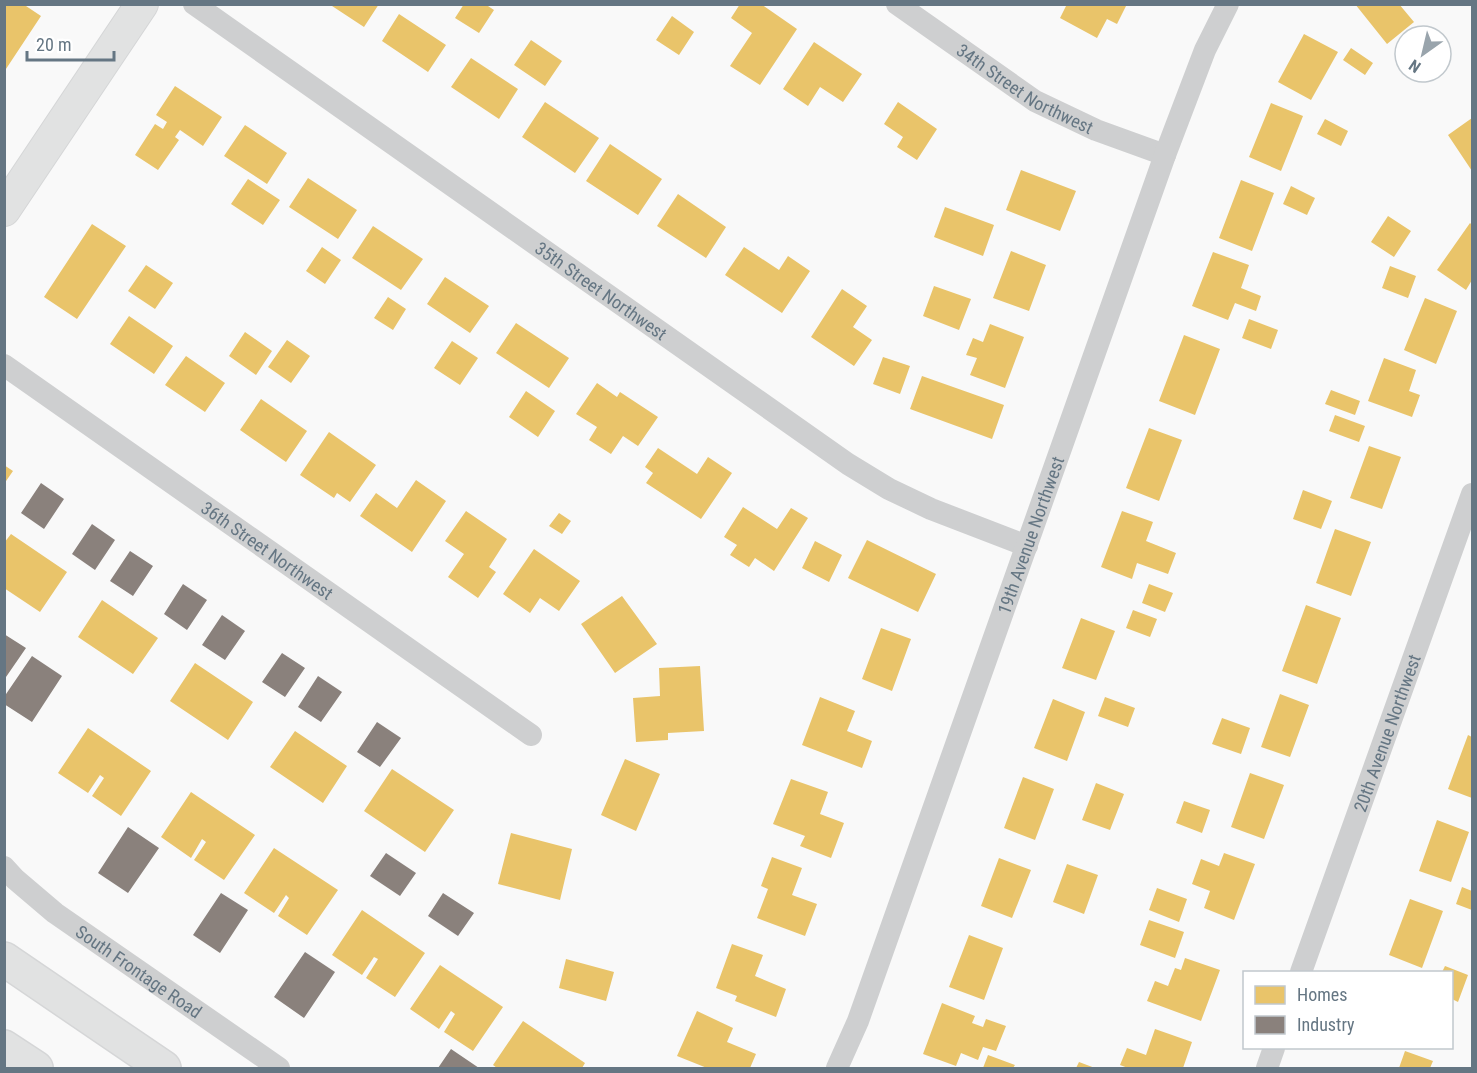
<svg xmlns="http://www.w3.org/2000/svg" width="1477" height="1073" font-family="'Roboto Condensed',sans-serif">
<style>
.homes{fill:#e9c46a}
.industry{fill:#8a817c}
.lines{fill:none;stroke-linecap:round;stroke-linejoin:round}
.secondary-casing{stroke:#d5d6d7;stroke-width:34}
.primary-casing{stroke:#d5d6d7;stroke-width:36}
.street{stroke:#cecfd0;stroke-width:22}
.secondary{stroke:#e1e2e2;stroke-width:32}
.primary{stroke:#e1e2e2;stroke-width:33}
.labels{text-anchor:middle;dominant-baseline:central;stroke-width:6;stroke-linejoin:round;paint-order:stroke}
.street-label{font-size:18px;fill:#657683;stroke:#fff}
</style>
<rect width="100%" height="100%" fill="#f9f9f9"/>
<path class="homes" d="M4 4H23L41 16 4 72Z
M329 4H379L364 27Z
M464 4H485L494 10 479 33 455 18Z
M740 4H761L797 29 760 85 730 66 752 33 731 18Z
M1067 4H1127L1117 24 1107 19 1097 38 1060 18Z
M1355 4H1399L1414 22 1387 44Z
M399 14 446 45 428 72 382 41Z
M672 16 694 32 679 55 656 40Z
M1304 34 1338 52 1311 100 1278 82Z
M531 40 562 61 545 86 514 65Z
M814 42 862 74 843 102 820 87 808 106 783 89Z
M1351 48 1373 63 1365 75 1343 60Z
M471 58 518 89 499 119 451 87Z
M175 86 222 117 203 146 180 130 175 137 179 140 158 170 135 155 155 124 163 129 167 122 156 115Z
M545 102 599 138 575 173 522 137Z
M898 102 937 129 917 160 897 147 903 137 884 124Z
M1271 103 1303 116 1281 171 1249 157Z
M1472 118V171L1448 135Z
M1325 119 1348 131 1341 146 1317 134Z
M245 125 287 153 267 184 224 156Z
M610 144 662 179 638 215 586 181Z
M1021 170 1076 191 1060 231 1006 210Z
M308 178 357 210 338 239 289 207Z
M248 179 280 200 263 225 231 204Z
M1241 180 1274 193 1252 251 1219 238Z
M1291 186 1315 198 1307 215 1283 204Z
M678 194 726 227 706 258 657 226Z
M945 207 994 225 983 256 934 237Z
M1388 216 1411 231 1394 257 1371 242Z
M1470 223 1472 225V280L1466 290 1437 270Z
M92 224 126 246 77 319 44 297Z
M373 226 423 259 401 290 352 258Z
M322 247 341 260 325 284 306 271Z
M744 247 779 270 788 256 810 271 782 313 725 275Z
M1011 251 1046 265 1029 311 993 298Z
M1213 252 1249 265 1241 288 1261 296 1256 311 1235 303 1228 320 1192 306Z
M146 265 173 283 155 309 128 291Z
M1390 266 1416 276 1408 298 1382 288Z
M445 277 489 306 470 333 427 304Z
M934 286 971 299 959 330 923 316Z
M842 289 867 306 853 327 872 340 854 366 811 337Z
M388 297 406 309 393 330 374 318Z
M1425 298 1457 311 1436 364 1404 350Z
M129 316 173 346 154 374 110 344Z
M1249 319 1278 330 1271 349 1242 338Z
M516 323 569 358 549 388 496 353Z
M990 324 1024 337 1005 388 970 375 977 358 966 355 973 338 983 342Z
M245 332 272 351 256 375 229 356Z
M1184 335 1220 349 1195 415 1159 401Z
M287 340 310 356 291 383 268 367Z
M452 341 478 358 460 385 434 368Z
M186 356 225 383 205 412 165 385Z
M883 357 910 366 900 394 873 384Z
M1384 358 1416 370 1409 391 1420 395 1412 417 1368 401Z
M922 376 1004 405 992 439 910 409Z
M597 383 617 397 620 392 658 417 638 446 623 436 611 454 589 440 597 427 576 414Z
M1331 390 1360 401 1355 415 1325 404Z
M526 391 555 411 538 437 509 417Z
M261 399 307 431 286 462 240 430Z
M1335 415 1365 426 1359 442 1329 431Z
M1149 428 1182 440 1159 501 1126 488Z
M329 432 376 465 350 502 337 493 334 498 300 475Z
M1369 446 1401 457 1382 509 1350 498Z
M658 448 697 474 708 457 732 473 701 519 646 483 653 473 645 467Z
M4 465 13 471 4 484Z
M416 480 446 501 412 552 360 516 376 493 397 508Z
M1303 490 1332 501 1321 529 1293 519Z
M743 507 777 529 791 508 808 518 774 571 755 558 749 567 730 555 737 545 724 537Z
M466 511 507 539 489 567 496 572 478 598 448 577 464 554 445 541Z
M1122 511 1153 522 1146 541 1176 553 1168 574 1137 563 1132 579 1101 567Z
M559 513 571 521 562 534 549 526Z
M1335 529 1371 542 1351 596 1316 583Z
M11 534 67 572 40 612 4 588V543Z
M867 540 936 574 918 612 848 578Z
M815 541 842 555 829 582 802 568Z
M534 549 580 581 559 611 540 598 530 613 503 594Z
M1149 584 1173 593 1165 612 1142 603Z
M622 596 657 644 615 673 581 624Z
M102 600 158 638 133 674 78 637Z
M1306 605 1341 618 1317 684 1282 671Z
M1133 610 1157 619 1150 637 1126 628Z
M1081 618 1115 631 1096 680 1062 668Z
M881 628 911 639 892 691 862 679Z
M195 663 253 702 228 740 170 701Z
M700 666 704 731 668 733V740L636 742 633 698 660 696 659 668Z
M1280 694 1309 705 1290 757 1261 747Z
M820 697 855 711 847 731 872 741 862 768 802 745Z
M1105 697 1135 708 1128 727 1098 716Z
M1053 699 1085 712 1067 761 1034 748Z
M1222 718 1250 728 1241 754 1212 744Z
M88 728 151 771 121 816 92 796 104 778 100 775 88 793 58 773Z
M295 731 347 766 323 803 270 767Z
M1468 735 1472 737V798L1448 789Z
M625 759 660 774 636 831 601 815Z
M392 769 454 810 425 852 364 811Z
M1250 773 1284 785 1264 839 1231 827Z
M1023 777 1054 789 1035 840 1004 828Z
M791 779 828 792 820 814 844 823 831 858 800 846 805 836 773 824Z
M1096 783 1124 794 1110 830 1082 820Z
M191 792 255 835 224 880 194 860 206 842 202 839 191 858 161 837Z
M1184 801 1210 810 1202 833 1176 823Z
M1437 820 1469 832 1451 882 1419 871Z
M511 833 572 849 560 900 498 884Z
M274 848 338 890 307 935 278 916 289 898 286 895 274 913 244 893Z
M1224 853 1255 864 1234 920 1204 908 1210 891 1192 884 1201 859 1219 866Z
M772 857 802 868 792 895 817 904 805 936 757 918 768 889 761 886Z
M999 858 1031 870 1012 918 981 906Z
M1067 864 1098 875 1084 914 1053 902Z
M1462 887 1472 891V910L1456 904Z
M1157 888 1187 899 1179 922 1149 910Z
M1410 899 1443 911 1422 968 1389 955Z
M362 910 425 953 395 997 366 978 378 959 374 957 362 975 332 955Z
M1149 920 1184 932 1175 958 1140 945Z
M969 935 1003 948 984 1000 949 987Z
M732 944 763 955 755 976 786 989 776 1017 735 1001 737 996 716 988Z
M1185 958 1220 970 1201 1021 1147 1001 1155 981 1168 986 1175 968 1181 970Z
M566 959 614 972 606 1001 559 988Z
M440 965 503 1007 473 1051 444 1032 455 1014 451 1011 439 1029 410 1009Z
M1445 966 1468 975 1458 1002 1452 999V972H1442Z
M942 1003 975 1016 972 1023 983 1027 986 1019 1006 1026 996 1051 983 1047 978 1060 961 1053 956 1066 923 1054Z
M697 1011 733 1028 727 1042 756 1054 750 1068H707L677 1056Z
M523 1021 585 1063 582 1068H497L493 1065Z
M1155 1029 1192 1042 1183 1068H1128L1120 1065 1127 1048 1146 1055Z
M1405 1051 1433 1061 1430 1068H1399Z
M988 1055 1015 1065 1013 1068H983Z
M1079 1062 1095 1068H1076Z"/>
<path class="industry" d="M41 483 64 499 44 529 21 513Z
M92 524 115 540 95 570 72 554Z
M130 551 153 566 133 596 110 581Z
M183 584 207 600 187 630 164 614Z
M222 615 245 631 225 660 202 645Z
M4 634 26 648 6 677 4 676Z
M282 653 305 668 285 697 262 682Z
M32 656 62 676 32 722 4 704V697Z
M318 676 342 692 321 722 298 707Z
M377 722 401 738 380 767 357 752Z
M128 827 159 848 128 893 98 873Z
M386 853 416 873 400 896 370 876Z
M221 893 248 910 220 953 193 935Z
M443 893 474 913 458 936 428 916Z
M305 952 335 972 304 1018 274 997Z
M451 1049 479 1068H438Z"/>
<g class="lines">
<g class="secondary-casing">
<path id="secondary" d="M4 210 142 4"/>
</g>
<g class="primary-casing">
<path id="primary" d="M4 959 164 1068
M4 1047 36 1068"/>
</g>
<g class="street">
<path id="s1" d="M194 4 848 464 889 489 931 509 1027 546"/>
<path id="s2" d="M897 4 1035 101 1096 130 1165 155"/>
<path id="s3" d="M4 365 531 735"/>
<path id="s4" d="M4 867 15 879 55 913 279 1068"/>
<path id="s5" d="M1301 972 1472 494"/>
<path id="s6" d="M837 1068 858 1021 1165 155 1205 50 1228 4"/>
<path d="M1267 1068 1274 1048"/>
</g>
<use href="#secondary" class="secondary"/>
<use href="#primary" class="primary"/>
</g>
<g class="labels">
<g class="street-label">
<text stroke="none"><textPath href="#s2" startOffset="154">34th Street Northwest</textPath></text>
<text stroke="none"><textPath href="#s1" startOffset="498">35th Street Northwest</textPath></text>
<text stroke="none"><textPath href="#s6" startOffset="567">19th Avenue Northwest</textPath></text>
<text stroke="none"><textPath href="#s3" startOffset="322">36th Street Northwest</textPath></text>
<text stroke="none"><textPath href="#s5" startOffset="254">20th Avenue Northwest</textPath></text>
<text stroke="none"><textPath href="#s4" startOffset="171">South Frontage Road</textPath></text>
</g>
</g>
<rect width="1477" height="1073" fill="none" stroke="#657683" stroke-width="12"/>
<rect x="1243" y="971" width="210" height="78" fill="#ffffff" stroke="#c1c8cd" stroke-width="1.5"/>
<rect x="1255" y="986" width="30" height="18" fill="#e9c46a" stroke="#c1c8cd" stroke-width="1.5"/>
<text x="1297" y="1001" font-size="18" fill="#657683">Homes</text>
<rect x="1255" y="1016" width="30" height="18" fill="#8a817c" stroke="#c1c8cd" stroke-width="1.5"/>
<text x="1297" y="1031" font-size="18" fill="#657683">Industry</text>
<g transform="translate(1423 54) rotate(214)"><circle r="28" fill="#ffffff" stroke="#c1c8cd" stroke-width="1.5"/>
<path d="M0-4.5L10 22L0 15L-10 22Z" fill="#99a4ac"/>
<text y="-9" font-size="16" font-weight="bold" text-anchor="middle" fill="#657683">N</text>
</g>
<path d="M27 51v9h87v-9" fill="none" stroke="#657683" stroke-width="3"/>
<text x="36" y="51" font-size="18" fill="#657683" stroke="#ffffff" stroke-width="4.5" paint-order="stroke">20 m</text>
</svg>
